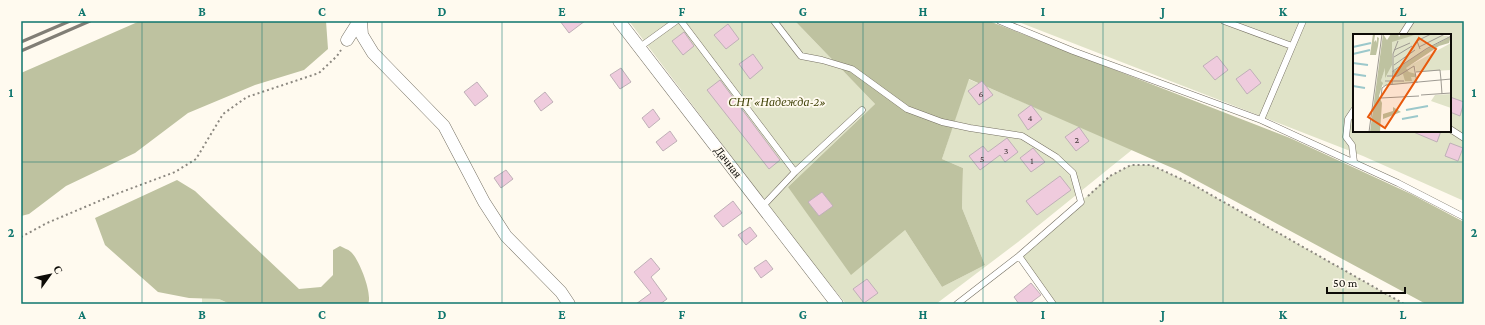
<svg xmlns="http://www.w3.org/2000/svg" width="1485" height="325" font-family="'Crimson Pro',serif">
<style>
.green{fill:#e0e3c8;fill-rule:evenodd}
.forest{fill:#bec2a0}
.building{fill:#efcbdd;stroke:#bfb0b7}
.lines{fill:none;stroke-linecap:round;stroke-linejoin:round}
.service-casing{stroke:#757063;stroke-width:7}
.minor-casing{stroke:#757063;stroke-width:13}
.path{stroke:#8c8880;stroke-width:2;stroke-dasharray:2 3;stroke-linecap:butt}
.service{stroke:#fff;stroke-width:6}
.minor{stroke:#fff;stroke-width:12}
.rail{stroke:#817e76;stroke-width:3}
.grid{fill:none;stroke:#0f766e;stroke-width:1;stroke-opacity:0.55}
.labels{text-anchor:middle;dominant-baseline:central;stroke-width:3.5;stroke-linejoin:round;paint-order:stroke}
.number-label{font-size:10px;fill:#463b3c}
.park-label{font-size:12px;font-style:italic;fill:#414309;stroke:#fffaef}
.street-label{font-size:12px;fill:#0d0b07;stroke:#fffaef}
.inset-river{fill:none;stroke:#9cc8cb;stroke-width:2}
.inset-road{fill:none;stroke:#9e9a92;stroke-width:1}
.view{fill:#e8590c;fill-opacity:0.15;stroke:#e8590c;stroke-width:2}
.inset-edge{fill:none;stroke:#0d0b07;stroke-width:2}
.neatline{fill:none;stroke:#0f766e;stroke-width:1.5}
.grid-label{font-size:13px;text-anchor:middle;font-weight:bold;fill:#0f766e}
</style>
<rect width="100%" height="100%" fill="#fffaef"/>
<path class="green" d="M629 21H795L875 104 788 187 905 230 942 287 985 265 962 208 963 168 942 159 968 79 1133 149 1018 242 936 304H846L803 251Z
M1016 21H1464V201L1363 156ZM1354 35H1450V131H1354Z
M1131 165H1151L1190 183 1404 304H1056L1019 256 1110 176Z
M202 298 219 299 230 304H202Z"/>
<path class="forest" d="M140 21H326L328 49 304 70 255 85 188 113 135 153 66 186 29 214 21 216V73Z
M795 21H989L1290 138 1411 194 1464 222V304H1426L1177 170 969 79 942 159 963 168 962 208 985 265 942 287 905 230 851 275 788 187 875 104Z
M177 180 195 191 299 289 321 287 333 275V250L340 246C343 248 348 249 351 252 359 259 373 294 368 304H230L219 299 189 298 158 292 105 245 95 218Z"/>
<path class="building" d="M560 21H585L569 33Z
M728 24 739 39 726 49 714 35Z
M684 32 694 46 683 55 672 41Z
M753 54 763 68 750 79 739 64Z
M1217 56 1228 70 1215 80 1203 66Z
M621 68 631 82 620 89 610 75Z
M1250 69 1261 83 1247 94 1236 79Z
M720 80 780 160 769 169 707 90Z
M982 81 993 95 979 105 968 91Z
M477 82 488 96 475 106 464 92Z
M545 92 553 102 541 111 534 101Z
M1450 97 1464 102 1460 116 1450 112Z
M1031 105 1042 119 1028 130 1018 115Z
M653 109 660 119 649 128 642 118Z
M1079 127 1089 141 1076 151 1065 137Z
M670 131 677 141 663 151 656 142Z
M1411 131H1441L1437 142Z
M1007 138 1018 152 1005 162 1000 155 980 170 969 156 983 146 988 152Z
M1450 143 1463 148 1458 161 1445 156Z
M1033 148 1045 162 1031 172 1020 158Z
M506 170 513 179 501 188 494 178Z
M1060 176 1071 190 1037 215 1026 201Z
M822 192 833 206 819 216 808 202Z
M733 201 742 213 723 227 714 216Z
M750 227 757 236 746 245 738 235Z
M651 258 660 269 651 277 667 299 660 304H636L651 293 634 272Z
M766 260 773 269 761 278 754 268Z
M867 279 878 293 864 303 853 289Z
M1031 283 1041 295 1029 304H1019L1014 297Z"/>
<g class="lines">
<g class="service-casing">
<path id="service" d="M681 21 795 172
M774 21 801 56 822 60 852 69 907 109 942 122 970 128 1022 136 1056 157 1073 173 1081 202 1019 256 957 304
M1000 21 1073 51 1261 120 1398 183 1464 217
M1224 21 1292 46
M1402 35 1411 21
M640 47 676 21
M1261 120 1303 21
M1450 129 1464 138
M1354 162 1352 145 1346 137 1348 119 1354 110
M761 208 795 172 862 110
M1019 256 1053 304"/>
</g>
<g class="minor-casing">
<path id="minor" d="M361 21 362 35 373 53 444 126 484 202 506 236 561 292 569 304
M619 21 837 304
M347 40 359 21"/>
</g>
<path class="path" d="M1088 196 1110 176 1131 165H1151L1190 183 1404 304
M21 237 47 223 111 196 175 172 196 159 223 114 247 97 319 73 337 56 341 50"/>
<use href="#service" class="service"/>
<use href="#minor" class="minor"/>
<path class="rail" d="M21 42 70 21
M21 51 90 21"/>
</g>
<path class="grid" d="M142 21V304M262 21V304M382 21V304M502 21V304M622 21V304M742 21V304M863 21V304M983 21V304M1103 21V304M1223 21V304M1343 21V304M21 162H1464"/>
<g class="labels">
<g class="number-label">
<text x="981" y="93">6</text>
<text x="1030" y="117">4</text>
<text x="1077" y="139">2</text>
<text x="1006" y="150">3</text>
<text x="982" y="158">5</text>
<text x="1032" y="160">1</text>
</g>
<g class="park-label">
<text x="777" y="102">СНТ «Надежда-2»</text>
</g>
<g class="street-label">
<text transform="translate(728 162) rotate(52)">Дачная</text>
</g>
</g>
<g transform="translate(1353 34)">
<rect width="98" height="98" fill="#fffaef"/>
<path d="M65 0 96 2 41 37 56 38 52 34 98 9V36L63 38 62 32 63 48 30 52 28 47 39 7ZM98 60V74L78 67 82 61Z" fill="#e0e3c8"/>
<path d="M20 0H25L22 1 21 8 23 6 24 9V3L26 4 25 12 23 21H17ZM30 0 34 6 38 0H45L46 3 48 0H65L39 8V31L32 44V34L28 47 30 49 26 62 29 69 27 98H17ZM98 2 96 9 86 12 53 34 56 38 63 40 62 43H58L59 47H52L50 40 41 42 40 38 67 19ZM40 73 48 78 30 85V80L40 77Z" fill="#bec2a0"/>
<path class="inset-river" d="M0 13 18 9M0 20 17 16M0 29 15 31M0 40 13 42M0 52 12 54M53 76 75 72M49 85 65 82"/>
<path class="inset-road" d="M66 13 92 0M67 15 64 7 78 0M41 16 57 9M41 23 59 12M41 31 62 16M40 38V20L45 7M63 38 87 36 88 46M34 42H45L61 32 64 49M88 46 89 60M32 47H51M39 50 40 37 73 15 98 2M68 61 98 59M66 62 28 64 29 54 33 51 98 45M16 98 29 0"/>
<path class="view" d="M66 4 83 15 32 94 15 83Z"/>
<rect width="98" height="98" class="inset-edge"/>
</g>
<rect width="1485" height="325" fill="none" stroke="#fffaef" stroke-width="44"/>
<g transform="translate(50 275) rotate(57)" stroke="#fffaef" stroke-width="3" paint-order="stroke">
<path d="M0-3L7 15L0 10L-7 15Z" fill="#0d0b07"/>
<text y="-6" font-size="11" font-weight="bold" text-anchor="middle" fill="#0d0b07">С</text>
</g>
<path d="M1327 287v6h78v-6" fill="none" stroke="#0d0b07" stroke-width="2"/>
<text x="1333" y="287" font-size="12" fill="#0d0b07" stroke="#fffaef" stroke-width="3" paint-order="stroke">50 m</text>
<rect x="22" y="22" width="1441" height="281" class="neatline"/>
<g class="grid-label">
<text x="82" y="16">A</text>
<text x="202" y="16">B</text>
<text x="322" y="16">C</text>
<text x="442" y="16">D</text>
<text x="562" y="16">E</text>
<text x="682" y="16">F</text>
<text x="803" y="16">G</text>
<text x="923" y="16">H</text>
<text x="1043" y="16">I</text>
<text x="1163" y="16">J</text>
<text x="1283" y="16">K</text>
<text x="1403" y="16">L</text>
<text x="11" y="97">1</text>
<text x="1474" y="97">1</text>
<text x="11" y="237">2</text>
<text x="1474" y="237">2</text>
<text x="82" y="319">A</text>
<text x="202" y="319">B</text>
<text x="322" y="319">C</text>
<text x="442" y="319">D</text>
<text x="562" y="319">E</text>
<text x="682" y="319">F</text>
<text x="803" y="319">G</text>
<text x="923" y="319">H</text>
<text x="1043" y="319">I</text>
<text x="1163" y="319">J</text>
<text x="1283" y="319">K</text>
<text x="1403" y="319">L</text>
</g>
</svg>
